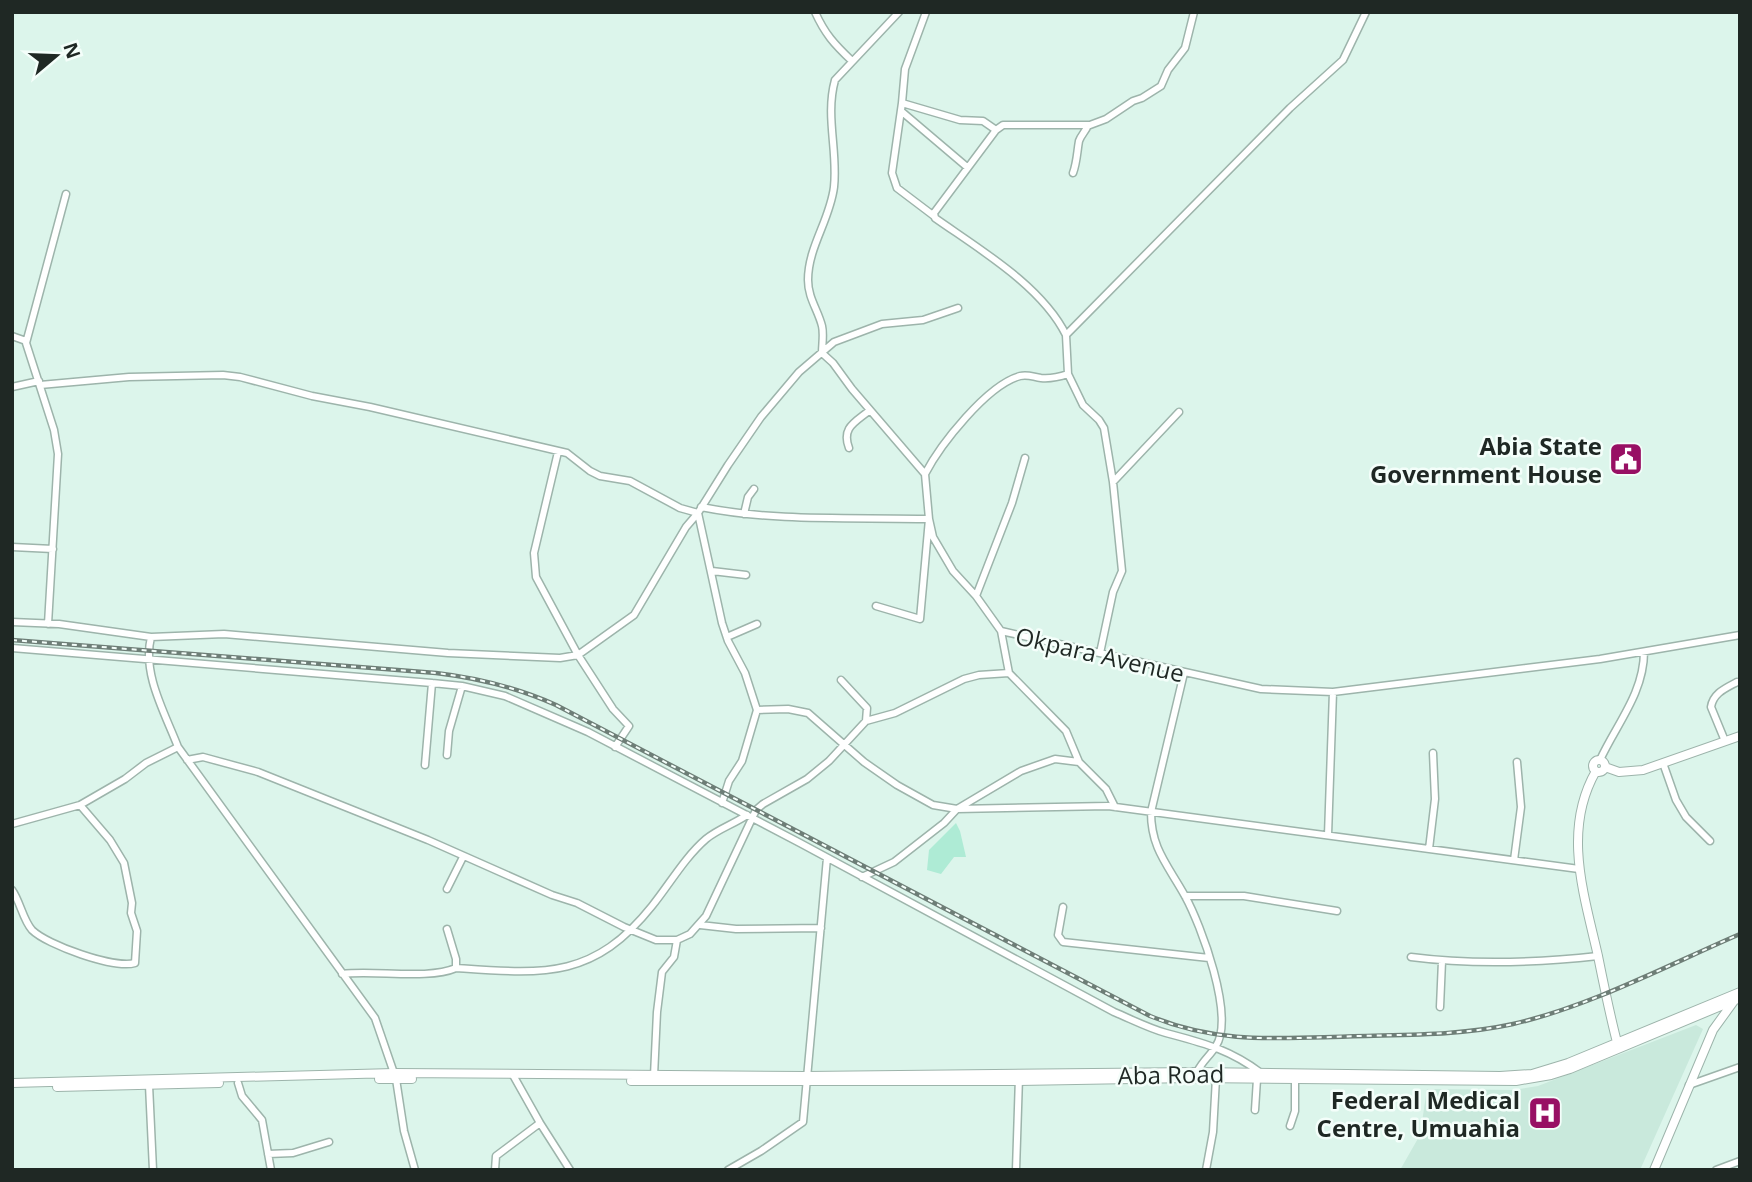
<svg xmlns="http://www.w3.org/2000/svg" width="1752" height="1182" font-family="'Open Sans',sans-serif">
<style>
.built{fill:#c9e9dc}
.green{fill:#aeebd5}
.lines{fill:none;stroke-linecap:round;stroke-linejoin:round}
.minor-casing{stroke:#9db4ab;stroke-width:9}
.major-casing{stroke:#9db4ab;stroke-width:10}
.minor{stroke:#fff;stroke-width:6}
.major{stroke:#fff;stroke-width:8}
.rail-casing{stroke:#6e7e77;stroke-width:4.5}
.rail{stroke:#f4fefa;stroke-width:2;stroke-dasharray:5;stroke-linecap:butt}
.labels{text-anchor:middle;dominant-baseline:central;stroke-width:5;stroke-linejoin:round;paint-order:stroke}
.poi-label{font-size:24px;font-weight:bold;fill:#1f2824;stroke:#f4fefa;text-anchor:end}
.street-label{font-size:24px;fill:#1f2824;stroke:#f4fefa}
</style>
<rect width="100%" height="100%" fill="#dcf5eb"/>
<path class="built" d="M1696 1025 1703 1029 1640 1170H1400L1420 1135 1427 1089 1513 1090 1538 1086Z"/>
<path class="green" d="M956 823 960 831 966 857H954L941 874 927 870 929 850Z"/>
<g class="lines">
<g class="minor-casing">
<path id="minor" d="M815 12C825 34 834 44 852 61
M899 12 835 80C825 116 838 151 834 187 830 220 808 247 808 280 808 298 818 310 822 326 824 334 822 345 822 353L833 363 852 389 925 474 929 519 933 537 953 571 976 596 1001 631 1261 689 1333 692 1600 659 1740 635
M926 12 905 69 902 103 960 120 983 121 996 130
M902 103 892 173 897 188 934 216
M901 111 967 167
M1073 173C1077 162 1077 152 1079 141 1081 135 1086 131 1088 125
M1066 335C1042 286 979 249 935 218L934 213 996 130 1003 125H1090L1106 119 1133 101 1142 98 1161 86 1168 70 1185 48 1194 12
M12 336 26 341
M40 385 129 377 223 375 240 377 312 396 370 407 567 453 590 471 600 476 630 481 680 508 698 513 722 623 728 641 745 673 757 710 788 709 808 713 864 762 897 785 933 805 957 809 1108 806 1579 869
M12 387 39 381
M849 448C841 427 856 422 870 410
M558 452 534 553 536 577 578 655 613 709 629 726 615 747
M925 474C940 445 987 385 1020 376 1028 374 1033 377 1041 378 1051 379 1059 377 1068 374
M1113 482 1104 428 1099 420 1083 405 1068 374 1066 335 1290 108 1343 60 1366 12
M701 507C776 522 853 517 929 519L920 619 876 606
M744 514 748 497 754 489
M12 547 53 549
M712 571 746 575
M976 596 1012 503 1025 458
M12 622 59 624 151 637
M48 624 58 454 54 430 26 343 66 194
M1001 631 1009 673 1066 731 1079 762 1106 789 1115 807
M727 637 757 624
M12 648 432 683 462 686 505 696 588 732 800 843 1114 1012C1131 1019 1148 1028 1166 1033 1203 1043 1229 1049 1261 1073
M1100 653 1113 592 1122 571 1113 482 1179 412
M1184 673 1151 812C1151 849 1168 865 1185 896 1201 925 1235 1016 1216 1046 1210 1056 1203 1060 1197 1072
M841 680 867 708 866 721
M1725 741 1711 707C1713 693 1726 688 1737 682
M447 755 449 731 462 686
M187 760 203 757 258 772 428 840 552 895 577 903 624 927 656 940H677
M1600 760C1616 725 1644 693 1644 652
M1663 763 1676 800 1686 817 1710 841
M425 765 432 683
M722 803 729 781 742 761 757 710
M12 824 80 805 125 779 146 763 178 747
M1328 835 1333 692
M1429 849 1435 799 1433 753
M1514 860 1521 807 1517 762
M862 877 894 862 944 823 957 809 1021 771 1055 759 1079 762
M447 889 463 857
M12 890C20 901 23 920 32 930 47 945 114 969 135 963L137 931 131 913 132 903 124 863 110 840 80 805
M1185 896H1244L1337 911
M1063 907 1058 935 1063 942 1209 958
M700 925 736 929 821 928
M447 929 456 959V968
M1411 957C1473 965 1535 963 1598 956
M342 974C375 970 428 980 456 968 543 974 593 980 652 906 669 885 685 857 706 839 718 829 734 824 747 815
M1440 1007 1442 961
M513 1075 540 1123 570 1170
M654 1076 657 1012 662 972 674 957 677 940 690 934 706 916 756 810 763 804 807 779 829 761 866 721 895 713 964 679 979 675 1009 673
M238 1083 242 1096 262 1120 271 1170
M149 1085 153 1170
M1689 1085 1740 1067
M1255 1110 1257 1079
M1290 1126 1295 1111V1079
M268 1154 293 1153 329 1142
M415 1170 404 1131 396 1079 375 1018 178 747C165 713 142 674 151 637L224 634 448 653 560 658 578 655 634 615 686 527 698 513 728 465 761 417 799 372 834 342 882 324 923 320 958 308
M495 1170 496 1156 540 1123
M728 1170 761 1151 803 1122 827 858
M1016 1170 1019 1077
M1206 1170 1213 1132 1216 1078
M1716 1170 1740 1161"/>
</g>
<g class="major-casing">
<path id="major" d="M1593 766a6 6 0 1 1 12 0a6 6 0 1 1-12 0Z
M1605 767 1619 772 1643 770 1740 736
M1596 771C1562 830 1584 894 1598 956 1604 986 1610 1016 1618 1046
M379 1079H412
M631 1081H1019L1191 1078 1516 1081 1551 1075 1570 1069 1740 998
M12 1083 394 1073 806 1076 1197 1072 1500 1076 1532 1074 1568 1063 1740 992
M57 1087 219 1083
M1654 1170 1713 1030 1734 1001"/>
</g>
<use href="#minor" class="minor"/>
<use href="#major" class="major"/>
<g class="rail-casing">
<path id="rail" d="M12 640 436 673C478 678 518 688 556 705L1150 1016C1213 1042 1267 1039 1333 1037 1392 1034 1454 1037 1513 1024 1591 1006 1666 966 1740 934"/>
</g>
<use href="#rail" class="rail"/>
</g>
<defs>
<g id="civic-square" transform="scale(1.75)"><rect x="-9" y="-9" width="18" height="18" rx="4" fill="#981064" stroke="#f4fefa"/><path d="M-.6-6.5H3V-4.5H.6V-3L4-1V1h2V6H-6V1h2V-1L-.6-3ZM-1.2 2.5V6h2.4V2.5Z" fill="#fff"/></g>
<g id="hospital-square" transform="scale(1.75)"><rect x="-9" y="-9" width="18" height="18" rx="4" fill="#981064" stroke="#f4fefa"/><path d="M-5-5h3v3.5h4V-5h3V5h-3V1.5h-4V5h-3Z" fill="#fff"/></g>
</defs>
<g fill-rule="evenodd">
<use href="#civic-square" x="1626" y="459"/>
<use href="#hospital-square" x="1545" y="1113"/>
</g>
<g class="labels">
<g class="poi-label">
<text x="1602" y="445">Abia State<tspan x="1602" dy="28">Government House</tspan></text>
<text x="1520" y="1099">Federal Medical<tspan x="1520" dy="28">Centre, Umuahia</tspan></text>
</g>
<g class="street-label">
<text transform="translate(1100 654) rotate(13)">Okpara Avenue</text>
<text transform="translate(1171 1074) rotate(-1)">Aba Road</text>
</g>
</g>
<rect width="1752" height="1182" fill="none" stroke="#1f2824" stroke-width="28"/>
<g transform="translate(56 56) rotate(71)" stroke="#f4fefa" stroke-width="5" paint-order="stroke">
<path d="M0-5L12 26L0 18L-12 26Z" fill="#1f2824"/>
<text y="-10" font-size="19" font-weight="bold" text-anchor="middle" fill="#1f2824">N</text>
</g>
</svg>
